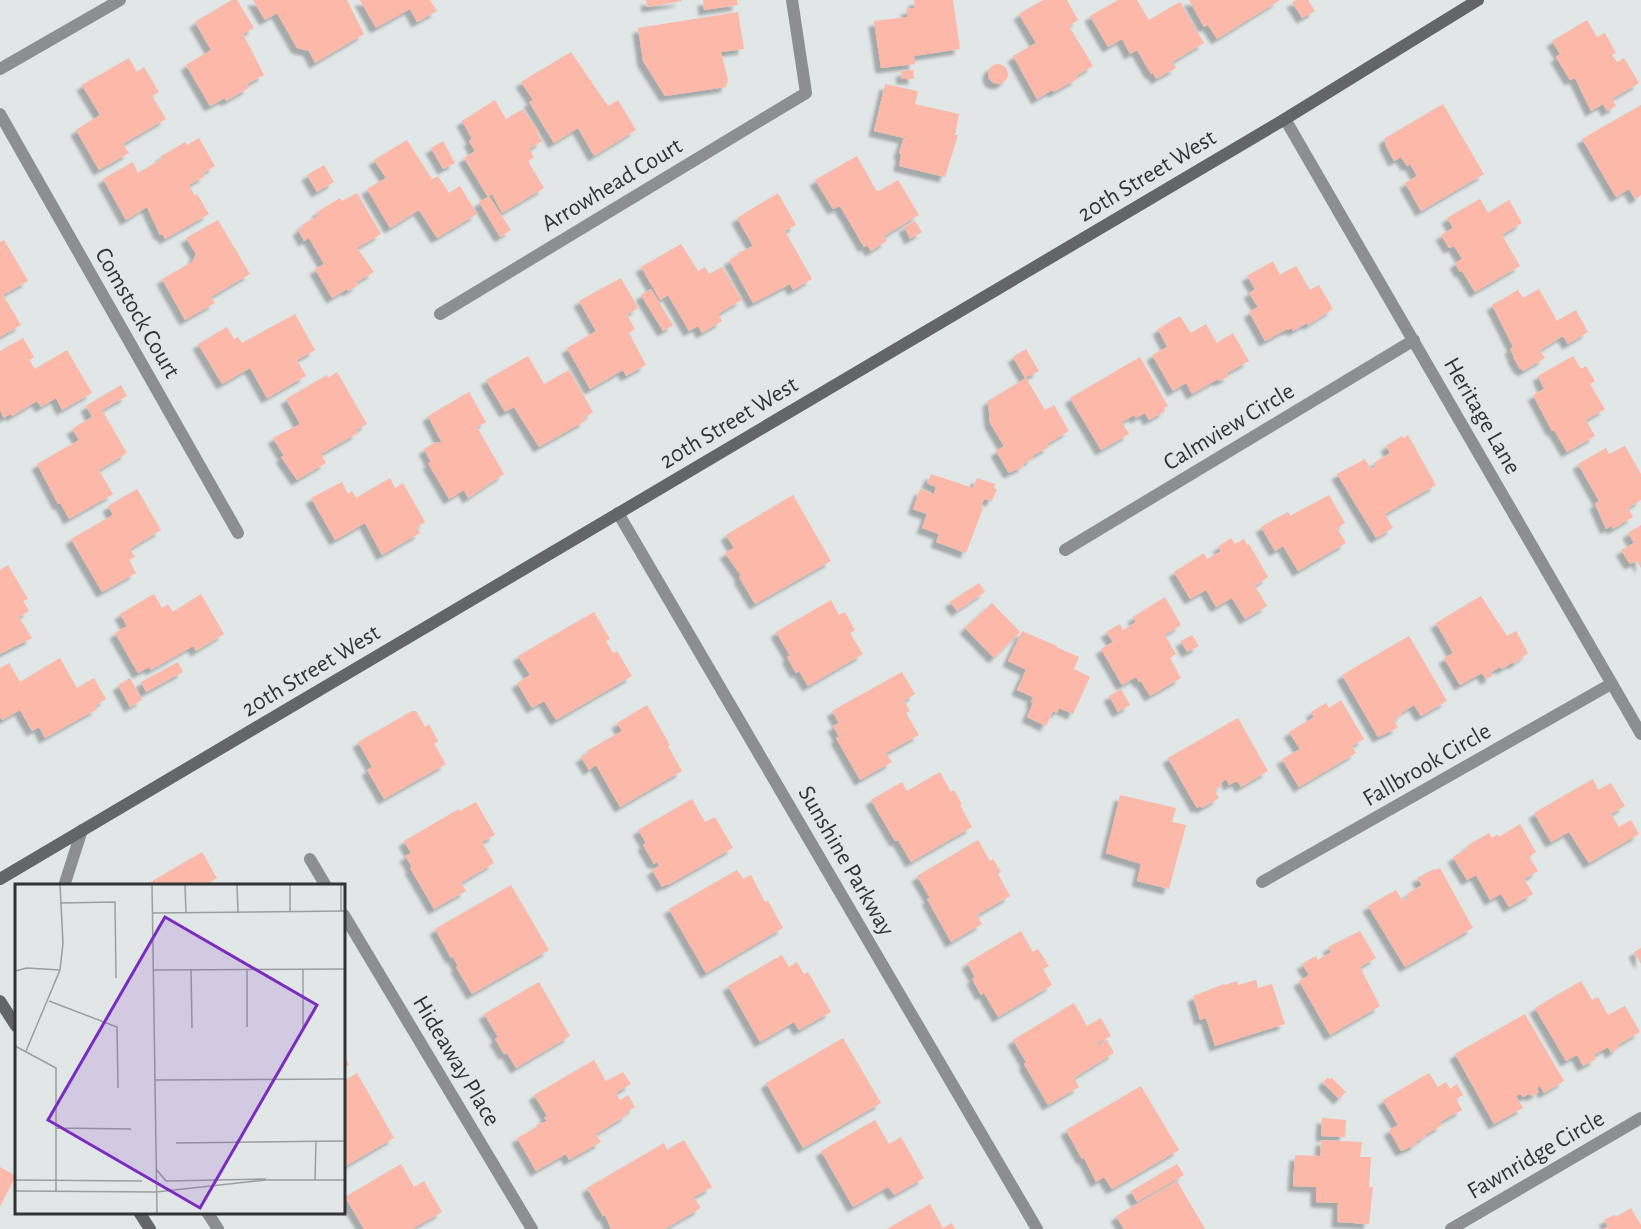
<svg xmlns="http://www.w3.org/2000/svg" width="1641" height="1229" font-family="'Alegreya Sans',sans-serif">
<style>
.building{fill:#fcb8a9;filter:url(#shadow)}
.lines{fill:none;stroke-linecap:round;stroke-linejoin:round}
.street{stroke:#8c8e8f;stroke-width:12}
.secondary{stroke:#636566;stroke-width:12}
.labels{text-anchor:middle;dominant-baseline:central;stroke-width:6;stroke-linejoin:round;paint-order:stroke}
.street-label{font-size:24px;fill:#323334;stroke:#e1e6e7}
.inset-road{fill:none;stroke:#9b9e9f;stroke-width:1.5}
.view{fill:#7b2cbf;fill-opacity:0.15;stroke:#7b2cbf;stroke-width:3}
.inset-edge{fill:none;stroke:#323334;stroke-width:3}
</style>
<defs>
<filter id="shadow"><feDropShadow dx="-5.5" dy="5.5" stdDeviation="1.5" flood-color="#0004"/></filter>
</defs>
<rect width="100%" height="100%" fill="#e1e6e7"/>
<path class="building" d="M232 0H237L254 28 243 34 264 75 247 84 249 88 226 101 225 98 210 106 186 65 211 50 195 22Z
M253 0H347L364 34 315 63 309 51 297 48 277 13 265 20Z
M360 0H430L437 11 417 22 410 9 376 28Z
M646 0H681L682 1 647 7Z
M703 0H737L738 5 704 10Z
M914 0H953L960 49 914 56 915 64 881 68 874 21 908 17 906 9 915 8Z
M1043 0H1067L1078 20 1069 26 1093 66 1076 76 1077 79 1054 92 1052 90 1037 99 1013 56 1036 43 1019 14Z
M1118 0H1137L1149 20 1180 2 1204 43 1172 62 1176 68 1156 79 1153 73 1151 74 1137 50 1130 54 1122 39 1108 47 1090 16Z
M1189 0H1280L1217 39 1208 25 1204 27Z
M1296 0H1308L1315 11 1302 18 1292 2Z
M738 12 744 49 721 52 728 80 726 87 665 96 643 61 638 28Z
M1587 20 1597 37 1605 33 1616 53 1612 55 1617 62 1624 58 1639 83 1612 99 1616 106 1607 111 1603 104 1591 111 1575 78 1570 80 1556 57 1560 54 1552 41Z
M571 52 608 106 618 100 636 130 594 156 578 128 554 143 529 102 533 100 521 82Z
M129 58 137 72 144 67 159 92 152 96 166 119 123 144 129 153 99 170 76 130 100 115 82 85Z
M988 74a10 10 0 1 1 20 0a10 10 0 1 1-20 0Z
M913 70 914 79H902L901 71Z
M885 84 918 91 915 104 959 114 955 135H958L945 177 899 166 901 155 899 152 904 138 874 131Z
M495 100 506 119 523 109 539 132 537 133 542 141 529 149 534 157 528 161 544 188 502 213 492 194 489 196 511 230 500 237 479 202 488 197 464 158 475 151 469 141 472 139 462 121Z
M1443 104 1484 174 1421 211 1405 183 1417 176 1410 164 1407 166 1401 157 1394 161 1385 144 1386 143 1384 139Z
M1641 105V195L1635 199 1629 189 1616 197 1582 139Z
M199 138 215 166 203 173 205 176 189 185 195 196 197 194 209 214 165 239 163 235H160L147 207 126 220 103 179 133 162 138 173 162 159 160 157 185 142 187 145Z
M407 140 432 179 438 176 449 193 460 186 477 214 437 238 419 210 390 228 367 189 386 178 374 160Z
M443 141 455 163 443 169 431 148Z
M857 156 876 190 879 191 898 180 919 215 884 236 887 241 871 251 867 245 864 247 840 206 833 209 815 180Z
M324 165 334 182 317 192 307 175Z
M357 193 381 234 357 248 374 272 357 282 358 285 348 291 347 289 332 298 315 269 324 264 309 238 304 241 298 230 303 227 302 225 319 215 317 212 340 198 342 201Z
M778 193 796 225 785 231 812 279 793 290 790 284 753 303 729 260 738 255V253L753 246 737 218Z
M1480 199 1488 213 1509 200 1522 223 1502 235 1520 266 1475 292 1462 271 1460 272 1455 263 1462 259 1454 246 1449 248 1441 235 1453 228 1447 218Z
M218 220 250 274 211 297 215 303 185 320 162 279 192 262 196 254 186 238Z
M915 221 922 232 910 239 904 227Z
M4 240 28 281 3 295 21 325 0 337V242Z
M681 244 698 271 705 267 709 274 722 267 742 300 718 314 722 321 702 333 698 326 689 331 668 295 660 300 641 267Z
M1273 261 1280 275 1296 266 1310 290 1319 285 1333 309 1308 325 1307 323 1293 331 1292 328 1288 330 1287 329 1265 341 1249 312 1258 307 1249 293 1255 289 1247 276Z
M621 278 638 308 627 315 635 329 629 333 646 365 626 376 623 370 590 389 567 348 596 331 579 301Z
M651 289 673 325 663 331 641 295Z
M1539 289 1557 321 1576 310 1588 332 1568 344 1563 336 1540 350 1545 358 1523 371 1521 368 1520 369 1513 357H1514L1510 349 1513 347 1492 305 1518 290 1523 298Z
M295 314 315 350 297 360 306 376 267 398 250 368 222 384 198 344 227 327 234 339 238 337 242 343Z
M1180 316 1191 333 1206 324 1217 343 1233 333 1249 361 1227 373 1229 376 1219 381 1218 379 1192 394 1186 383 1173 391 1152 355 1167 347 1158 329Z
M23 338 34 357 29 360 35 369 67 350 92 393 62 410 56 398 41 407 37 401 12 416 10 414 4 418 0 410V351Z
M1026 349 1039 371 1025 378 1013 357Z
M528 356 544 384 569 370 593 412 584 418 585 421 539 447 514 407 505 412 486 380Z
M1573 356 1581 369 1586 366 1595 381 1590 384 1605 409 1586 420 1595 436 1567 452 1554 430 1552 431 1533 395 1544 389 1538 376Z
M1140 357 1168 406 1164 408 1165 411 1149 420 1145 413 1136 418 1134 415 1122 422 1129 434 1101 450 1070 398Z
M337 372 367 424 356 430 358 433 321 454 326 463 297 480 281 457 284 456 273 438 300 424 286 399 327 375 328 378Z
M1026 378 1045 410 1054 405 1069 431 1047 444 1049 447 1032 456 1033 458 1023 464 1024 466 1009 473 996 451 1004 446 990 423 988 401Z
M121 385 127 396 102 410 127 453 99 470 113 494 69 519 61 504H58L37 464 79 440 72 429 92 417 86 406Z
M469 392 486 422 477 427 504 474 468 498 464 490 449 499 428 463 431 462 424 449 436 442 442 443 428 416Z
M1408 435 1436 485 1385 514 1393 528 1376 538 1337 474 1365 459 1371 469 1376 466 1374 463 1390 453 1386 446 1402 436 1404 438Z
M1625 446 1641 474V500L1628 508 1633 517 1613 529 1611 526 1606 529 1595 504 1599 501 1578 464 1606 448 1609 454Z
M931 474 973 488 977 478 995 484 994 488 997 489 992 501 984 499 981 508H983L966 553 936 542 939 534 922 528 927 514 913 509 920 489 934 494 936 487 927 483Z
M390 478 395 488 403 483 425 522 417 527 420 533 382 555 365 523 335 540 311 498 342 482 348 494 352 491 356 498Z
M137 489 161 530 130 549 135 557 129 560 136 573 102 592 71 539 113 515 108 506Z
M793 495 831 561 755 604 739 577 741 576 725 553 734 548 726 535Z
M1329 495 1345 523 1337 528 1346 543 1298 571 1283 546 1275 551 1261 527 1288 512 1290 516Z
M1641 525V568L1637 561 1630 564 1621 550 1634 543 1628 533Z
M1231 538 1235 544 1244 539 1247 545 1249 544 1268 577 1255 586 1267 606 1245 619 1232 598 1216 607 1206 590 1190 599 1174 572 1204 553 1207 559 1221 551 1218 547Z
M8 565 28 599 23 601 29 611 19 617 32 638 0 654V570Z
M979 583 985 592 957 611 950 602Z
M154 594 162 608 168 604 173 612 201 594 224 634 196 651 193 646 151 670 149 667 138 673 115 633 127 626 120 614Z
M1481 596 1507 636 1516 631 1528 653 1514 664 1513 662 1502 669 1500 667 1490 673 1492 676 1486 679 1482 673 1460 685 1444 658 1453 653 1436 623Z
M1165 597 1181 625 1165 635 1176 654 1170 658 1181 678 1150 696 1141 681 1139 682 1136 677 1122 685 1101 649 1113 642 1106 632 1120 624 1123 630 1136 622 1133 617Z
M831 600 839 615 845 612 855 630 850 633 863 654 808 686 799 671 796 673 787 657 790 656 776 632Z
M992 603 1020 632 994 658 965 628Z
M594 612 610 639 606 641 613 653 617 651 632 676 556 720 544 701 532 708 517 683 530 675 518 656Z
M1022 631 1057 646 1056 647 1079 657 1074 669 1090 677 1073 714 1059 708 1057 713 1053 711 1046 726 1027 717 1033 703 1031 702 1033 697 1017 690 1026 670 1008 661Z
M1192 635 1199 646 1187 652 1181 641Z
M1409 636 1447 701 1421 716 1414 705 1401 713 1402 715 1394 720 1398 728 1378 737 1342 675Z
M60 658 77 688 94 678 106 699 95 706 97 709 45 738 39 727 32 731 20 710 2 720 0 717V668L9 663 20 682Z
M178 662 183 672 146 692 141 682Z
M902 672 915 694 904 701 910 711 906 713 919 735 886 753 892 762 860 780 836 738 839 737 833 726 839 723 832 711Z
M130 678 142 700 130 707 118 685Z
M1121 689 1130 705 1118 712 1109 696Z
M1341 700 1364 739 1352 746 1356 753 1299 787 1282 759 1300 749 1289 732 1314 717 1311 712 1326 703 1329 708Z
M647 705 670 745 668 746 682 771 620 807 596 765 589 770 581 757 588 753 587 751 622 731 617 723Z
M412 711H416L425 727 429 724 438 741 434 744 446 764 384 799 367 770 372 767 358 742Z
M1238 718 1268 771 1241 787 1237 781 1229 785 1226 779 1221 783 1222 786 1214 790 1219 798 1202 808 1200 806 1197 808 1168 758Z
M940 772 951 792 954 790 962 804 960 805 972 827 911 862 898 840 895 841 871 800 902 782 907 791Z
M1593 779 1598 790 1611 783 1625 806 1611 814 1619 827 1631 820 1639 834 1589 863 1569 832 1551 842 1534 813Z
M1120 795 1176 808 1172 822 1186 825 1169 889 1137 881 1141 864 1106 853Z
M692 799 705 822 715 817 733 848 668 885 667 884 662 887 652 870 659 866 657 862 654 864 643 845 646 843 638 830Z
M476 802 495 835 482 842 494 863 461 883 466 891 434 909 410 868 412 867 405 856 411 853 404 841 459 809 460 811Z
M1520 824 1536 852 1529 857 1538 871 1524 879 1533 894 1509 907 1501 894 1490 900 1476 875 1467 880 1453 857 1468 848 1467 846 1489 833 1492 838 1498 834 1499 837Z
M978 840 990 861 993 859 1001 872 998 874 1010 896 977 915 982 924 951 942 927 899 930 898 917 876Z
M202 852 217 878 204 886H144Z
M1440 868 1473 928 1405 967 1368 906 1396 890 1402 900 1409 897 1407 894 1422 885 1417 878 1434 869 1435 870Z
M737 870 743 879 751 875 765 902 768 901 783 928 706 973 669 909Z
M511 885 549 950 472 994 456 967 458 966 453 957 451 958 435 929Z
M1021 931 1033 952 1038 949 1049 966 1043 969 1052 985 998 1017 984 993 981 995 972 979 975 977 967 963Z
M1360 931 1376 958 1360 967 1380 1006 1330 1035 1299 981 1309 975 1302 964 1316 956 1318 960 1331 952 1328 947Z
M1641 948V964L1634 952Z
M782 955 789 967 797 962 804 974 808 972 831 1012 799 1030 794 1022 760 1042 728 986Z
M1256 980 1258 988 1272 984 1285 1024 1215 1046 1206 1018 1200 1020 1193 996 1224 984 1225 985 1237 981 1238 985Z
M1581 981 1592 1000 1598 997 1608 1015 1625 1006 1640 1032 1618 1045 1619 1047 1611 1053 1608 1047 1594 1055 1596 1059 1583 1066 1577 1055 1566 1061 1535 1008Z
M539 982 570 1036 516 1068 507 1053 504 1054 495 1039 498 1037 484 1014Z
M1074 1003 1087 1026 1101 1018 1111 1036 1097 1044 1098 1046 1107 1040 1114 1053 1074 1078 1079 1087 1048 1105 1024 1064 1026 1062 1013 1040Z
M1525 1014 1564 1081 1544 1093 1540 1086 1537 1088 1539 1092 1531 1096 1529 1094 1523 1097 1521 1094 1516 1096 1523 1108 1494 1124 1455 1054Z
M843 1038 881 1103 803 1148 766 1083Z
M344 1055 349 1065 344 1068Z
M594 1060 606 1081 623 1072 631 1084 616 1093 620 1100 628 1095 635 1107 626 1113 627 1115 596 1134 601 1142 569 1160 566 1154 536 1171 517 1138 537 1127 536 1125 547 1121 544 1118 547 1116 534 1095Z
M357 1073 394 1138 344 1167V1081Z
M1429 1073 1438 1087 1446 1082 1450 1089 1457 1084 1463 1095 1456 1099 1462 1110 1440 1122 1442 1125 1425 1135 1426 1136 1416 1142 1417 1144 1401 1151 1389 1130 1398 1125 1383 1100Z
M1328 1077 1330 1079 1332 1078 1346 1092 1339 1099 1325 1085 1324 1081Z
M1141 1086 1179 1150 1112 1189 1104 1177 1096 1182 1084 1158 1082 1159 1066 1130Z
M1322 1118 1346 1120 1345 1137 1321 1136Z
M875 1120 889 1144 901 1137 924 1178 894 1195 888 1187 853 1207 821 1151Z
M684 1140 712 1187 694 1197 701 1208 665 1229H611L605 1215 603 1216 587 1188 664 1143 667 1150Z
M1321 1140 1362 1142 1360 1157H1371L1369 1187H1373L1369 1224 1337 1222 1338 1203 1316 1202V1187L1293 1186 1295 1155 1320 1156Z
M401 1164 414 1187 424 1181 442 1212 412 1229H364L345 1197Z
M1177 1164 1184 1175 1137 1202 1131 1191Z
M0 1167 16 1176 0 1206Z
M1177 1181 1205 1229H1124L1116 1216Z
M930 1204 943 1228 952 1223 955 1229H887Z
M1631 1208 1641 1225V1229H1603L1608 1226 1604 1220 1614 1215 1616 1217Z"/>
<g class="lines">
<path class="street" d="M0 69 120 0
M0 114 238 533
M1285 119 1641 734
M440 314 806 93 792 0
M618 513 1037 1229
M1065 550 1414 340
M310 859 326 886
M1262 882 1611 684
M64 886 82 830
M344 915 532 1229
M207 1212 218 1229
M1451 1229 1641 1118"/>
<path class="secondary" d="M0 879 1285 119 1478 0
M0 1001 16 1026
M139 1212 150 1229"/>
</g>
<g class="labels">
<g class="street-label">
<text transform="translate(1147 176) rotate(-31)">20th Street West</text>
<text transform="translate(612 185) rotate(-31)">Arrowhead Court</text>
<text transform="translate(137 313) rotate(60)">Comstock Court</text>
<text transform="translate(1482 416) rotate(60)">Heritage Lane</text>
<text transform="translate(729 423) rotate(-31)">20th Street West</text>
<text transform="translate(1229 427) rotate(-31)">Calmview Circle</text>
<text transform="translate(311 671) rotate(-31)">20th Street West</text>
<text transform="translate(1427 765) rotate(-30)">Fallbrook Circle</text>
<text transform="translate(846 861) rotate(60)">Sunshine Parkway</text>
<text transform="translate(456 1061) rotate(59)">Hideaway Place</text>
<text transform="translate(1536 1155) rotate(-30)">Fawnridge Circle</text>
</g>
</g>
<g transform="translate(15 884)">
<rect width="330" height="330" fill="#e1e6e7"/>
<path class="inset-road" d="M137 1 142 329M170 1 171 29M222 1 223 28M275 1V28M326 1V27M46 19 100 18 101 94M137 29 330 27M176 85 177 144M288 85V144M139 86 330 85M0 87 12 84 45 86M34 117 102 143 103 204M232 143V86M0 162 41 184V307M11 167 45 86 48 59 45 1M140 196 330 195M41 244 116 245M161 259 330 257M141 285 151 297 251 295M0 296 127 297M300 296 301 257M0 307 141 308 251 296H330"/>
<path class="view" d="M150 33 302 121 185 324 33 236Z"/>
<rect width="330" height="330" class="inset-edge"/>
</g>
</svg>
